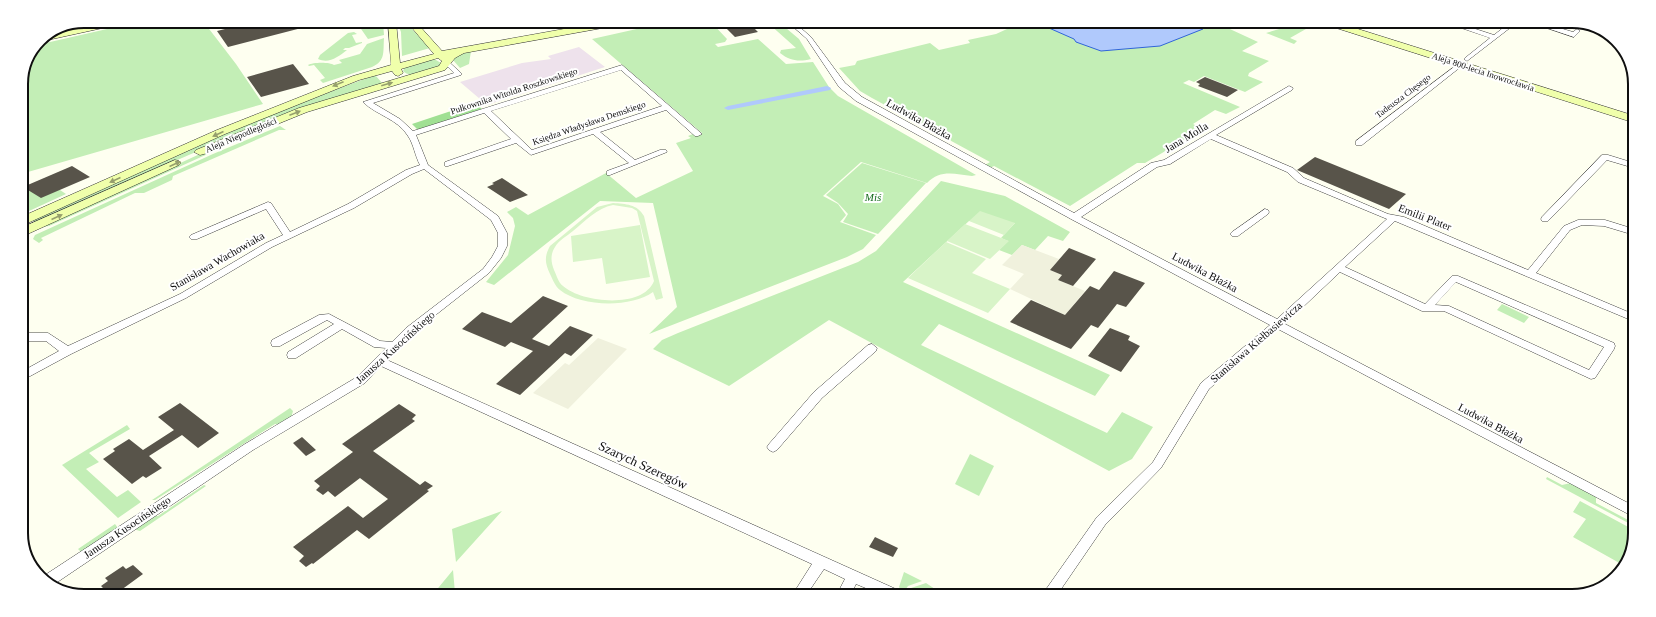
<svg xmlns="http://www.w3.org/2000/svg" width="1656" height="617" font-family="Georgia,serif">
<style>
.industrial{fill:#eee2ec}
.green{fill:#c3eeb6}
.forest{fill:#a0e093}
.pitch{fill:#d8f4c8;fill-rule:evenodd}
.plaza{fill:#f0f1dd}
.water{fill:#b0c9fc;stroke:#3065d9}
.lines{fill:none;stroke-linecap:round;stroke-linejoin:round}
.canal{fill:#b0c9fc;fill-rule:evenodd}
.building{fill:#58544a}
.street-casing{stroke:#424242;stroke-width:1}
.secondary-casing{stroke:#313131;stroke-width:1}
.street{fill:#fff;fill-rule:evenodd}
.secondary{fill:#f0ffab;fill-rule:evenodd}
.oneway{fill:#969f6d}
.labels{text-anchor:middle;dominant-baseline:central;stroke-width:4;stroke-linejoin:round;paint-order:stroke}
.far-street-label{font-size:9px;fill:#0f0f0f;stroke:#fff}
.street-label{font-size:11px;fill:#0f0f0f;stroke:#fff}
.park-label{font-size:11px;font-style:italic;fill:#186d1f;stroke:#fff}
.near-street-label{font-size:13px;fill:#0f0f0f;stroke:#fff}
.rim{fill:none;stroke:#0f0f0f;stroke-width:2}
</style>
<rect width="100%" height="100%" fill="#fefff0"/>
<path class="industrial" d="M579 47 605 67 487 105 460 82 522 63 551 59 548 56Z"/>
<path class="green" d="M142 21H203L236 64 263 104 21 174V80L37 45Z
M361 22H383L384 35 368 39 359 26Z
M397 22H405L430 48 402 56 401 32Z
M668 22H711L727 39 725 42 715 44 718 47 758 39 786 64 813 62 829 87 838 96 976 175 972 176C955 174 940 169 927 183L861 162 823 196 838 204 846 215 840 222 876 235 863 249 847 257 649 334 677 307 653 203 600 201 494 285 486 282 508 255 515 226 513 218 507 212 516 207 528 215 606 173 636 198 693 171 676 143 691 138 688 136 693 134 695 136 702 133 592 39Z
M768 23H780L799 39 811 59C799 62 790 61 780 53L781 50 796 48Z
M1020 23 1219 24 1258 42 1242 51 1269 61 1249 73 1248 76 1263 82 1245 92 1204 76 1194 82 1189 80 1183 83 1240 107 1226 114 1215 110 1193 124 1203 129 1145 163H1137L1070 206 994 166 990 168 985 165 990 162 872 98 860 91 839 68 855 65 857 61 930 43 939 50 970 43 968 40 996 34Z
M1296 24H1317L1322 26 1320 27 1313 25 1290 38 1297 41 1294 44 1266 33Z
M354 32 357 34 352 35 356 43 362 42V43L349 48H345L343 50H347C338 57 329 64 318 59L320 55 348 33Z
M384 38C383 51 386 61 372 67L323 83 320 80 325 78 314 65 309 66 308 65C313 62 330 62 334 65L342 63 339 60 360 54 367 44Z
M471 51 469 64 460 68 453 60 455 56Z
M428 60H436L441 63 440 66C431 69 411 80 403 71L405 67Z
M375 75 383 84C263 117 151 172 37 224L32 220 263 117Z
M280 126 286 130H279L173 176 172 180 144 193H135L41 238 43 240 39 243 33 239 35 235 213 154Z
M254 133 49 226 42 227 202 153Z
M862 163 926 183 878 234 843 222 848 214 838 203 826 195Z
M23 180 29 184 24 187 60 190 66 194 29 211H22L21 181Z
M941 181 1005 196 1070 232 1063 241 1048 236 1035 250 1022 245 1012 255 999 250 1008 241 1001 238 1015 223 969 221 903 282 1110 375 1095 396 939 324 921 345 1107 433 1122 412 1153 427 1132 459 1109 471 829 320 729 386 653 349 662 340 678 333 858 262 876 251Z
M1502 304 1529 317 1524 323 1497 310Z
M290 408 293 411 291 418 281 424H275L155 500H152Z
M127 425 130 429 89 453 99 462 86 469 117 497 128 490 141 502 118 518 62 465Z
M970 454 994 466 979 496 955 484Z
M1547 477 1562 485 1571 483 1596 497V503L1632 522V525L1546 479Z
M204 485 206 486 140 531 133 529 153 515 158 516Z
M1580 501 1632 529V553L1623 565 1573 537 1586 519 1573 512Z
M502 511 456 562 452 529Z
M115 524 118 528 82 553 78 549Z
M453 570 455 593H434Z
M904 572 922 581 908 586 903 593 899 587Z
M926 583 941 593 943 595H921L911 588Z"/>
<path class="forest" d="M475 103 482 109 418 130 412 124Z"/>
<path class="pitch" d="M613 203C626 204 637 204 644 216L663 298 656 300 653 292C631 308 581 307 560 290 555 286 553 280 550 274 545 263 544 257 550 246L597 207ZM613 205 632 208 637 211 654 281C643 309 582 303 563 286 558 282 557 276 554 270 551 262 550 255 555 247 559 240 567 236 573 231 585 221 597 208 613 205Z
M980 211 1015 223 1004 235 969 221Z
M965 224 1009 241 990 259 947 241Z
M640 225 650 277 606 284 602 258 573 262 571 236Z
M946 242 986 259 972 273 1010 289 988 313 908 278Z"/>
<path class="plaza" d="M1022 245 1059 259 1050 270 1062 275 1058 280 1085 291 1069 310 1067 316 1010 289 1024 274 1002 265Z
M598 338 627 349 568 409 533 393 565 363 569 365Z"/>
<path class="water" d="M1048 23 1201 24 1203 29 1160 46 1101 51 1076 42 1074 39 1049 28Z"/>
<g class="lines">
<path class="canal" d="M827 86 831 88 830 90 728 110 724 108 728 106Z"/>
</g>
<path class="building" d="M257 21 317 22V24L228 47 217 31Z
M720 22 749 23 758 32 735 37Z
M293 64 309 84 261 97 247 77Z
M1205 77 1238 90 1227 97 1198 86 1200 84 1196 82Z
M1315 157 1406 194 1389 209 1297 170Z
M72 166 90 177 41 198 23 187Z
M502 178 528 195 510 202 487 187 494 184 492 183Z
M1069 248 1096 259 1073 286 1058 280 1062 275 1050 270Z
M1114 271 1145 283 1126 307 1117 304 1098 328 1091 325 1071 349 1010 322 1031 300 1065 315 1090 286 1099 290Z
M543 296 568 306 532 339 549 346 570 326 593 335 571 356 565 353 520 395 496 384 533 351 511 342 505 347 462 329 482 312 511 323Z
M1110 328 1130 336 1128 340 1140 346 1121 372 1088 356Z
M180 403 219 433 198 448 182 435 149 456 162 468 146 478 143 476 132 484 103 459 115 451 113 449 129 439 143 450 174 430 158 417Z
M399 404 416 415 412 419 415 421 373 451 420 485 425 481 433 486 427 490 429 491 369 539 357 530 313 564 312 563 306 567 299 561 304 556 293 547 348 506 363 518 388 499 360 478 335 497 328 491 323 495 316 490 320 486 314 481 353 452 342 444Z
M302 437 316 450 306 456 293 443Z
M875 537 898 548 893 557 869 547Z
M133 565 143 574 117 593H108L101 586 108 581 105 578 123 566 126 569Z"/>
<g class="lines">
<g class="street-casing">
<path id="street" d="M789 23H795L811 37 845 83 862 97 1074 213 1151 163 1164 160 1289 86 1293 88 1292 90 1216 135 1293 168 1304 178 1388 214 1404 217 1528 270 1564 226 1578 220H1605L1634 229V235L1604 226 1582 225 1570 230 1536 273 1633 314V321L1395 221 1345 267 1425 304 1452 276H1458L1614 343 1615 346 1614 349 1595 378 1591 379 1444 311H1422L1340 272 1285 324 1632 505V516L1278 329 1209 389 1161 468 1105 525 1057 595H1042L1097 517 1153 462 1201 383 1270 325 1071 219 856 101 839 87 807 39ZM1211 139 1287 172 1298 182 1387 219 1277 319 1081 217 1157 167 1170 164ZM1456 282 1604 347 1589 370 1449 306 1435 305Z
M1398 24H1408L1401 26Z
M1450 24H1460L1494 35 1508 24H1515L1467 61 1464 59 1465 58 1490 38Z
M1535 24H1546L1573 32 1577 29 1580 31 1574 37Z
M445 62H449L461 73V75L373 103 400 119 413 131 622 65 702 134 698 136H695L666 110 600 132 635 160 660 150H666L667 152 610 175H607V171L629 163 593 134 531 155 516 143 448 166H445V162L511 139 484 113 416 135 428 165 498 216 507 233V246L501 258 489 273 414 332 387 360 898 590 900 594H880L856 584 851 594H837L845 579 824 569 807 594H793L812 564 381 366 365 383 253 450 53 585 42 577 245 444 357 377 386 348 374 347 342 329 296 358H288L287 355 288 352 334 324 327 320 280 346H272L271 343 272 340 319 315 329 314 380 341 392 342 406 328 483 269 492 257 498 246V233L491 220 424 169 412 174 354 208 272 247 186 298 71 354 21 381V372L59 351 46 341H21V333H48L68 346 180 294 266 243 283 235 266 209 197 239H191L189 237 191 235 268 202 271 203 290 232 348 204 406 170 420 165C415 156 414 145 408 136 398 119 376 115 363 102L454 73 445 64ZM621 70 662 106 532 150 491 111Z
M1458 64 1463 65 1362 145H1356V141Z
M1602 155H1608L1634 163V168L1607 160 1548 221H1542L1541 219 1542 217Z
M1265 209 1268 210 1269 212 1268 214 1238 236H1232L1230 234 1232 232Z
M872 344 877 348 876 351 822 398 777 450 773 452 769 450 767 447 769 444 814 392 868 345Z"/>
</g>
<g class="secondary-casing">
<path id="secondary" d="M108 21H125L121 24 43 41 40 40 57 32Z
M388 22H396L400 63 434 54 407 22H416L442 51 603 22H623L619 25 464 53 455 58 445 70 307 112 204 154 200 155 194 152 196 150 299 108 439 66 442 61 438 58 401 69 403 73 398 76 395 75 392 71 359 80 225 134 21 226V217L217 130 353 76 391 65Z
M1329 24H1342L1635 116V123L1330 26Z
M175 160 179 161 181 163 179 165 21 237V228Z"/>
</g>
<use href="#street" class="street"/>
<use href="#secondary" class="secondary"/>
</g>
<defs><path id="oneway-solid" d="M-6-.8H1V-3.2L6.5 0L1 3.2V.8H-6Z"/></defs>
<g class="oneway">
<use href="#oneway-solid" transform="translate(338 84) rotate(158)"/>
<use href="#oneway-solid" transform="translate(387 84) rotate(-16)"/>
<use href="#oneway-solid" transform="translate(295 113) rotate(-21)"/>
<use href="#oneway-solid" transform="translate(218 134) rotate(156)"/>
<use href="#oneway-solid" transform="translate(175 164) rotate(-24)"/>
<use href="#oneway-solid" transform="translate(115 180) rotate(156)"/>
<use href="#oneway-solid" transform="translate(57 217) rotate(-24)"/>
</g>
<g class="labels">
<g class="far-street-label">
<text transform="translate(1483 72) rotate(18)">Aleja 800-lecia Inowrocławia</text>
<text transform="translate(514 91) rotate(-18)">Pułkownika Witolda Roszkowskiego</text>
<text transform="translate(1403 96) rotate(-37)">Tadeusza Chęsego</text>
<text transform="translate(589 123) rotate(-19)">Księdza Władysława Demskiego</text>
<text transform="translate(241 135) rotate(-23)">Aleja Niepodległości</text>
</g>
<g class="street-label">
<text transform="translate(919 119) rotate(29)">Ludwika Błażka</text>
<text transform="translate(1186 137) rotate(-31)">Jana Molla</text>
<text transform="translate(1425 217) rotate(21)">Emilii Plater</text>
<text transform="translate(217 261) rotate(-30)">Stanisława Wachowiaka</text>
<text transform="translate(1205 272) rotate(28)">Ludwika Błażka</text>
<text transform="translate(1256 342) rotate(-41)">Stanisława Kiełbasiewicza</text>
<text transform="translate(395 347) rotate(-42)">Janusza Kusocińskiego</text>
<text transform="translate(1491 423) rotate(28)">Ludwika Błażka</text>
<text transform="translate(127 527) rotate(-34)">Janusza Kusocińskiego</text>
</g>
<g class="park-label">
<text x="873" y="197">Miś</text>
</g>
<g class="near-street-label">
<text transform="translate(643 465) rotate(25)">Szarych Szeregów</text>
</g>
</g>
<path d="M0 0H1656V617H0ZM84 28H1572A56 56 0 0 1 1628 84V533A56 56 0 0 1 1572 589H84A56 56 0 0 1 28 533V84A56 56 0 0 1 84 28Z" fill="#fff" fill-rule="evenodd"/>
<path class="rim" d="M84 28H1572A56 56 0 0 1 1628 84V533A56 56 0 0 1 1572 589H84A56 56 0 0 1 28 533V84A56 56 0 0 1 84 28Z"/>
</svg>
